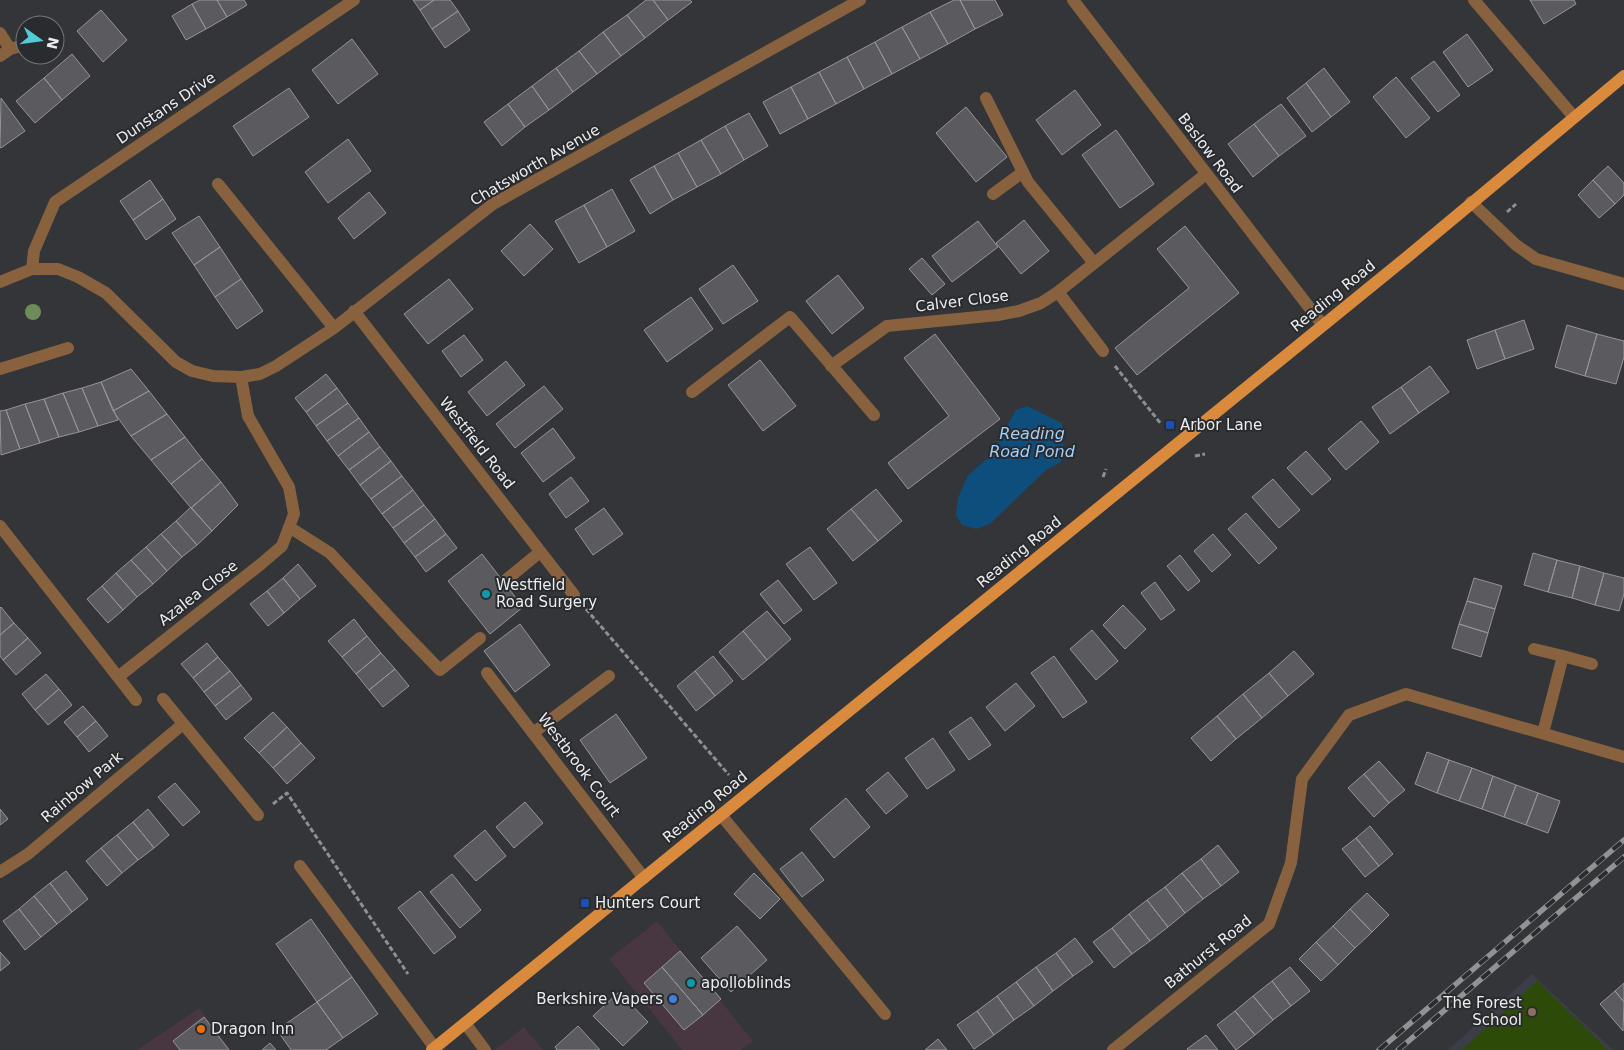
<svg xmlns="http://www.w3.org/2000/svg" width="1624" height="1050" font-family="'DejaVu Sans',sans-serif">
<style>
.commercial{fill:#483640}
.built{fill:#3b3e47}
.green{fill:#2d4a09}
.water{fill:#0e4e7c}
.building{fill:#5b5b5f;stroke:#959599}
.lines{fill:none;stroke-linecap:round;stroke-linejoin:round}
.path{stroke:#8d8f91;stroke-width:3;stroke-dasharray:5 2.5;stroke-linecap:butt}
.lane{stroke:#88613f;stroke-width:12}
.street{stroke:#88613f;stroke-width:12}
.primary{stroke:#da8a3c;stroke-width:12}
.rail-casing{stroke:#909294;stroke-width:5.5}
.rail{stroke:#292b2e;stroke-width:4;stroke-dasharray:11;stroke-linecap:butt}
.tree{fill:#708b5b}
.transit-dot{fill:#1a4fb4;stroke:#292b2e;stroke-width:2}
.culture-dot{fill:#0f9aa8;stroke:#292b2e;stroke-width:2}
.shop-dot{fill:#3f7fe0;stroke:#292b2e;stroke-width:2}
.education-dot{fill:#8d6e63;stroke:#292b2e;stroke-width:2}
.food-dot{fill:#e8710a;stroke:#292b2e;stroke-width:2}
.labels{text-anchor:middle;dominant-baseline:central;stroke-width:4;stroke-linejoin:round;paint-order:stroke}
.street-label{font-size:15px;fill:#ebecee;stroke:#292b2e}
.poi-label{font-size:15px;fill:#ebecee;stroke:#292b2e;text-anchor:start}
.water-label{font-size:16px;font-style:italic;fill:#a0cef8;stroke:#292b2e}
</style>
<rect width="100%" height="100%" fill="#333538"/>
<path class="commercial" d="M657 921 753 1041 741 1050H682L609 959Z
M199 1008 231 1050H137Z
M524 1027 543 1050H495Z"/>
<path class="built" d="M1532 974 1613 1050H1448Z"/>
<path class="green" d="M1537 981 1608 1050H1462Z"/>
<path class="water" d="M1027 406 1062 423 1064 453 1061 462 1046 470 990 524 976 529 962 525 956 515 958 498 968 475 989 457 1016 410Z"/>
<path class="building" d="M200 0H217L227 17 206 29 192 4Z
M217 0H244L247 5 227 17Z
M413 0H434L420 10Z
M434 0H450L458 11 432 29 420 10Z
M646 0H653L668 20 645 38 627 15Z
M653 0H690L692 2 668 20Z
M954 0H960L975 29 948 44 930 12Z
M960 0H995L1003 15 975 29Z
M1530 0H1574L1576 4 1544 24Z
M192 4 206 29 186 40 172 16Z
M101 10 127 40 103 62 77 31Z
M458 11 470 30 445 48 432 29Z
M930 12 948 44 920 59 902 27Z
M627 15 645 38 621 56 603 32Z
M902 27 920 59 892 74 875 42Z
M603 32 621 56 597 74 579 51Z
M1467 34 1493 70 1468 87 1443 52Z
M352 39 378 74 338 104 312 70Z
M875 42 892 74 864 89 847 57Z
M579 51 597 74 573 92 556 68Z
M72 54 90 76 62 100 44 78Z
M847 57 864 89 836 104 819 72Z
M1434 61 1460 95 1438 112 1411 78Z
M556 68 573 92 549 110 532 86Z
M1324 68 1350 102 1331 117 1306 83Z
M819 72 836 104 808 119 791 87Z
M1396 77 1430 118 1406 138 1373 97Z
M44 78 62 100 35 123 16 101Z
M1306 83 1331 117 1312 132 1287 98Z
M532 86 549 110 525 127 508 104Z
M791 87 808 119 780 134 763 102Z
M289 88 309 117 253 156 233 126Z
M1075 90 1101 125 1062 155 1036 120Z
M1 98 25 131 1 148 0 147Z
M508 104 525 127 502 146 484 122Z
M1281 104 1306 136 1279 156 1254 124Z
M966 107 1007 157 976 182 936 133Z
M749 113 768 146 744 160 725 126Z
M1254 124 1279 156 1253 177 1228 144Z
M725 126 744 160 721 174 701 140Z
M1116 130 1154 184 1120 208 1082 155Z
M348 139 371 171 328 203 305 172Z
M701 140 721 174 697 187 678 153Z
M678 153 697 187 673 200 654 166Z
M654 166 673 200 650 214 630 180Z
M1608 166 1624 183V195L1615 204 1593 180Z
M150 180 163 199 133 220 120 201Z
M1593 180 1615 204 1599 218 1578 195Z
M612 189 635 231 607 247 584 205Z
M369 192 386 213 354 239 338 218Z
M163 199 176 219 146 240 133 220Z
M584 205 607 247 579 263 555 221Z
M199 216 220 247 194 265 172 233Z
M1024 220 1049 251 1021 274 996 243Z
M978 221 998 247 952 282 932 256Z
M530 224 553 249 524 276 501 251Z
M1185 226 1239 293 1137 375 1115 348 1189 288 1157 249Z
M220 247 241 279 215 297 194 265Z
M922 258 945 284 932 295 909 269Z
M733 265 758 301 723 324 699 289Z
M838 275 864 308 832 334 806 301Z
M241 279 263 311 237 329 215 297Z
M449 279 473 309 428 344 404 314Z
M691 297 713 329 667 362 644 330Z
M1524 320 1534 349 1505 359 1495 330Z
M1567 325 1597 334 1585 376 1555 367Z
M1495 330 1505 359 1477 369 1467 340Z
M935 334 1000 419 908 489 888 463 949 416 904 358Z
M1597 334 1624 341V357L1616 384 1585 376Z
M464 335 483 360 461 377 442 351Z
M760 360 796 406 763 431 728 385Z
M506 361 525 385 487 416 468 392Z
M1430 366 1449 392 1419 413 1401 387Z
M131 369 149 391 113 411 101 382Z
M326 374 337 388 306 412 295 398Z
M101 382 118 420 98 426 82 388Z
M544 386 563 409 515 448 496 424Z
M1401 387 1419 413 1390 434 1372 407Z
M82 388 98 426 79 432 63 393Z
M337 388 348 403 316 426 306 412Z
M149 391 167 414 131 436 113 411Z
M63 393 79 432 59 437 44 399Z
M44 399 59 437 40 443 25 404Z
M348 403 359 418 327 441 316 426Z
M25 404 40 443 20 449 6 410Z
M6 410 20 449 1 455 0 411Z
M167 414 185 437 151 460 131 436Z
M359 418 369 432 338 456 327 441Z
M1361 421 1379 442 1346 470 1328 449Z
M553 428 575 458 543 482 521 453Z
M369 432 380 447 349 470 338 456Z
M185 437 202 459 171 484 151 460Z
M380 447 391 461 360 485 349 470Z
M1306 451 1331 479 1312 495 1287 468Z
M202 459 221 482 191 508 171 484Z
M391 461 402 476 371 499 360 485Z
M402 476 413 490 382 514 371 499Z
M571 477 589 501 566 518 549 494Z
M1273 479 1300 510 1279 528 1252 497Z
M221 482 238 505 212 531 191 508Z
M876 489 902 521 878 541 851 509Z
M413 490 424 505 393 528 382 514Z
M424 505 435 519 404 543 393 528Z
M191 507 212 531 197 545 176 521Z
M604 508 623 534 593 555 575 529Z
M851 509 878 541 853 561 827 529Z
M1246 513 1277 548 1259 564 1228 529Z
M435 519 446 534 415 557 404 543Z
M176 521 197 545 182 557 161 534Z
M161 534 182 557 167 571 146 547Z
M446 534 457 548 426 572 415 557Z
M1213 534 1231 555 1212 572 1194 551Z
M146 547 167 571 153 584 131 560Z
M810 547 837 583 814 600 786 564Z
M1533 553 1557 560 1548 592 1524 585Z
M482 554 523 607 490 634 448 581Z
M1180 555 1200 581 1188 591 1167 566Z
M131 560 153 584 137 597 116 573Z
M1557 560 1580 566 1572 598 1548 592Z
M298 564 316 586 300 599 283 578Z
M1580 566 1604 573 1595 605 1572 598Z
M116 573 137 597 123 610 102 586Z
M1604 573 1624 578V594L1619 611 1595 605Z
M283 578 300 599 284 613 267 591Z
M1474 578 1502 586 1495 609 1467 601Z
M778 580 802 610 784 624 760 594Z
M1155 582 1175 610 1161 620 1141 593Z
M102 586 123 610 108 623 87 599Z
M267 591 284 613 268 626 250 604Z
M1467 601 1495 609 1488 633 1459 624Z
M1123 605 1146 629 1125 649 1103 625Z
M1 607 14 623 0 635V608Z
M767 611 791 639 767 660 743 631Z
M354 619 367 636 342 657 328 641Z
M14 623 28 638 3 660 0 656V635Z
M520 624 550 665 515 692 484 651Z
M1459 624 1488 633 1481 657 1452 648Z
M1092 630 1118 661 1096 680 1070 649Z
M743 631 767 660 743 680 719 652Z
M367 636 381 653 356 674 342 657Z
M28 638 41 653 16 675 3 660Z
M207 643 218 657 193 678 181 664Z
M1294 651 1314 674 1288 696 1269 673Z
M381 653 395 669 369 690 356 674Z
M713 656 733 681 715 696 695 671Z
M1054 656 1087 702 1063 718 1031 673Z
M218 657 230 671 204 692 193 678Z
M395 669 409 686 383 707 369 690Z
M230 671 241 685 215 706 204 692Z
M695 671 715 696 696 711 677 686Z
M1269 673 1288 696 1262 718 1243 694Z
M46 674 59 689 35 710 22 694Z
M1016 683 1035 706 1005 731 986 707Z
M241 685 252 699 226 720 215 706Z
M59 689 72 705 48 725 35 710Z
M1243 694 1262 718 1236 739 1217 716Z
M83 706 96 721 77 737 64 722Z
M273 712 287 727 259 753 244 738Z
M616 714 647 758 610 783 580 740Z
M1217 716 1236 739 1211 761 1191 738Z
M971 717 991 745 969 760 949 732Z
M96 721 108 736 89 752 77 737Z
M287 727 301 743 273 768 259 753Z
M933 738 955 770 927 789 905 758Z
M301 743 315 758 287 784 273 768Z
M1427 752 1449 760 1437 793 1415 784Z
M1449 760 1472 768 1459 801 1437 793Z
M1379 761 1405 790 1389 803 1364 774Z
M1472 768 1493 776 1482 809 1459 801Z
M888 772 908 796 886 814 866 790Z
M1364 774 1389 803 1374 817 1348 788Z
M1493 776 1516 785 1504 817 1482 809Z
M175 783 200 812 183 826 158 797Z
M1516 785 1538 793 1526 825 1504 817Z
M1538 793 1560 801 1548 833 1526 825Z
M846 798 870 827 834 858 810 829Z
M525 802 543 823 514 848 496 827Z
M0 809 8 819 0 825Z
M148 809 169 835 154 848 133 822Z
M133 822 154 848 138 860 117 835Z
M1370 826 1393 854 1379 866 1356 838Z
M485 830 506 856 476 881 454 856Z
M117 835 138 860 122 873 101 848Z
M1356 838 1379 866 1365 877 1342 849Z
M1218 845 1239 872 1221 886 1201 859Z
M101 848 122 873 107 886 86 861Z
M802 852 824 880 802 897 780 869Z
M1201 859 1221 886 1203 899 1182 873Z
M66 871 88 899 72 912 50 883Z
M754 873 780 899 760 919 734 894Z
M1182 873 1203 899 1185 913 1165 887Z
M452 874 481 910 460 928 430 892Z
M50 883 72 912 57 924 34 896Z
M1165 887 1185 913 1168 927 1147 900Z
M420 891 456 937 434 954 398 908Z
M1367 893 1389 915 1372 932 1350 909Z
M34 896 57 924 41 937 19 909Z
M1147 900 1168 927 1150 941 1129 914Z
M19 909 41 937 25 950 3 921Z
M1350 909 1372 932 1355 948 1333 926Z
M1129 914 1150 941 1132 954 1112 928Z
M311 919 352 977 317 1002 276 944Z
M737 926 767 960 731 992 701 958Z
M1333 926 1355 948 1338 965 1316 942Z
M1112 928 1132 954 1114 968 1093 942Z
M1075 938 1093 962 1073 976 1056 953Z
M1316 942 1338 965 1321 981 1299 959Z
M680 951 721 999 703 1015 662 967Z
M0 952 10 963 0 971Z
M1056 953 1073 976 1053 991 1036 967Z
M662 967 703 1015 684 1030 644 983Z
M1036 967 1053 991 1034 1006 1016 982Z
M1290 967 1310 991 1291 1006 1272 981Z
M352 977 378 1014 343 1038 317 1002Z
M1272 981 1291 1006 1273 1020 1253 996Z
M1016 982 1034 1006 1014 1020 997 996Z
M1624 983V1002L1615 991Z
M1615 991 1624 1002 1623 1031 1600 1004Z
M619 992 648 1022 623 1046 593 1016Z
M997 996 1014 1020 994 1035 977 1011Z
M1253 996 1273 1020 1255 1035 1235 1011Z
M317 1002 343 1038 326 1050H291L277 1030Z
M977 1011 994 1035 974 1049 957 1025Z
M1235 1011 1255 1035 1236 1050 1217 1025Z
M204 1017 229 1050H180L173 1041Z
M578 1026 600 1050H557L555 1047Z
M1206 1035 1218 1050H1188L1187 1049Z
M938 1039 947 1050H925Z
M270 1043 276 1050H262Z"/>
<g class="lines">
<path class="path" d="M1507 212 1516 204
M1115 366 1161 424
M1195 456 1205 454
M1103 477 1106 469
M586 609 729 775
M273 804 287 793 408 974"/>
<path class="lane" d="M1474 0 1574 117
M993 194 1023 172
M507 579 540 552
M405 634 440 670 480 638
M533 733 609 676
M721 815 885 1014
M300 866 435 1048
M465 1023 485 1050"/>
<path class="street" d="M1073 0 1322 324
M0 33 10 49
M55 38H56
M0 56 10 49 25 45
M986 98 1028 182 1094 263
M218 184 334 328
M1471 202 1516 245 1536 259 1624 284
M32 269 34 251 55 202 354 0
M0 282 32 269H58L78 277 106 293 176 362 192 371 213 376 241 377 260 374 276 366 334 328 493 204 860 0
M1058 292 1103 351
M354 311 574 595
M831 366 887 326 998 315 1019 311 1041 303 1058 292 1206 174
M0 369 68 348
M692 392 790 317 874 415
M0 526 136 700
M289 527 330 553 405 634
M1534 649 1563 656
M487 673 644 878
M118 677 261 564 282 546 294 514 289 487 248 416 241 377
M163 699 258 815
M1543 733 1563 656 1592 664
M0 872 28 854 183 724
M1113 1050 1269 924 1291 863 1302 779 1349 715 1406 694 1624 757"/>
<path class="primary" d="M432 1050 1412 253 1624 76"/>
<g class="rail-casing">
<path id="rail" d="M1379 1050 1624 840
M1398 1050 1624 857"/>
</g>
<use href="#rail" class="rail"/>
</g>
<circle class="tree" cx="33" cy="312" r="8"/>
<g class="transit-dot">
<rect x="1165" y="420" width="10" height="10" rx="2.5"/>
<rect x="580" y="898" width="10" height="10" rx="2.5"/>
</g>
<g class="culture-dot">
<circle cx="486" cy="594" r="5"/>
<circle cx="691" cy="983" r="5"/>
</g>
<circle class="shop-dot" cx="673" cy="999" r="5"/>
<circle class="education-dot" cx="1532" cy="1012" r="5"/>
<circle class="food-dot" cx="201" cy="1029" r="5"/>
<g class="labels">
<g class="street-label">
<text transform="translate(166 108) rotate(-34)">Dunstans Drive</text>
<text transform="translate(1210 153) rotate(53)">Baslow Road</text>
<text transform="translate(535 165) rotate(-30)">Chatsworth Avenue</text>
<text transform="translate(1333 296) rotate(-39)">Reading Road</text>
<text transform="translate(962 301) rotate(-7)">Calver Close</text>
<text transform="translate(477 443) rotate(52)">Westfield Road</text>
<text transform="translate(1019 552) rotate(-39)">Reading Road</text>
<text transform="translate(198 593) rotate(-38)">Azalea Close</text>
<text transform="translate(579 765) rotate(53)">Westbrook Court</text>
<text transform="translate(82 787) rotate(-40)">Rainbow Park</text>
<text transform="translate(705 807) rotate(-39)">Reading Road</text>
<text transform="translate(1208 952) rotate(-39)">Bathurst Road</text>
</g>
<g class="poi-label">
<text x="1180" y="425">Arbor Lane</text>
<text x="496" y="585">Westfield<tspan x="496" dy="17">Road Surgery</tspan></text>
<text x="595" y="903">Hunters Court</text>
<text x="701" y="983">apolloblinds</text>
<text x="663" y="999" text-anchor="end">Berkshire Vapers</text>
<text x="1522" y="1003" text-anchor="end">The Forest<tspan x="1522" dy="17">School</tspan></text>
<text x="211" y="1029">Dragon Inn</text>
</g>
<g class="water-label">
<text x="1032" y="433">Reading<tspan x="1032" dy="18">Road Pond</tspan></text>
</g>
</g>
<g transform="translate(40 40) rotate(104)"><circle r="24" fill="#292b2e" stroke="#77787b"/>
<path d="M0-4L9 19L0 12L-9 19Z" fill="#52cbd8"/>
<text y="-8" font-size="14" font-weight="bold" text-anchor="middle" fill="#ebecee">N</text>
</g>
</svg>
